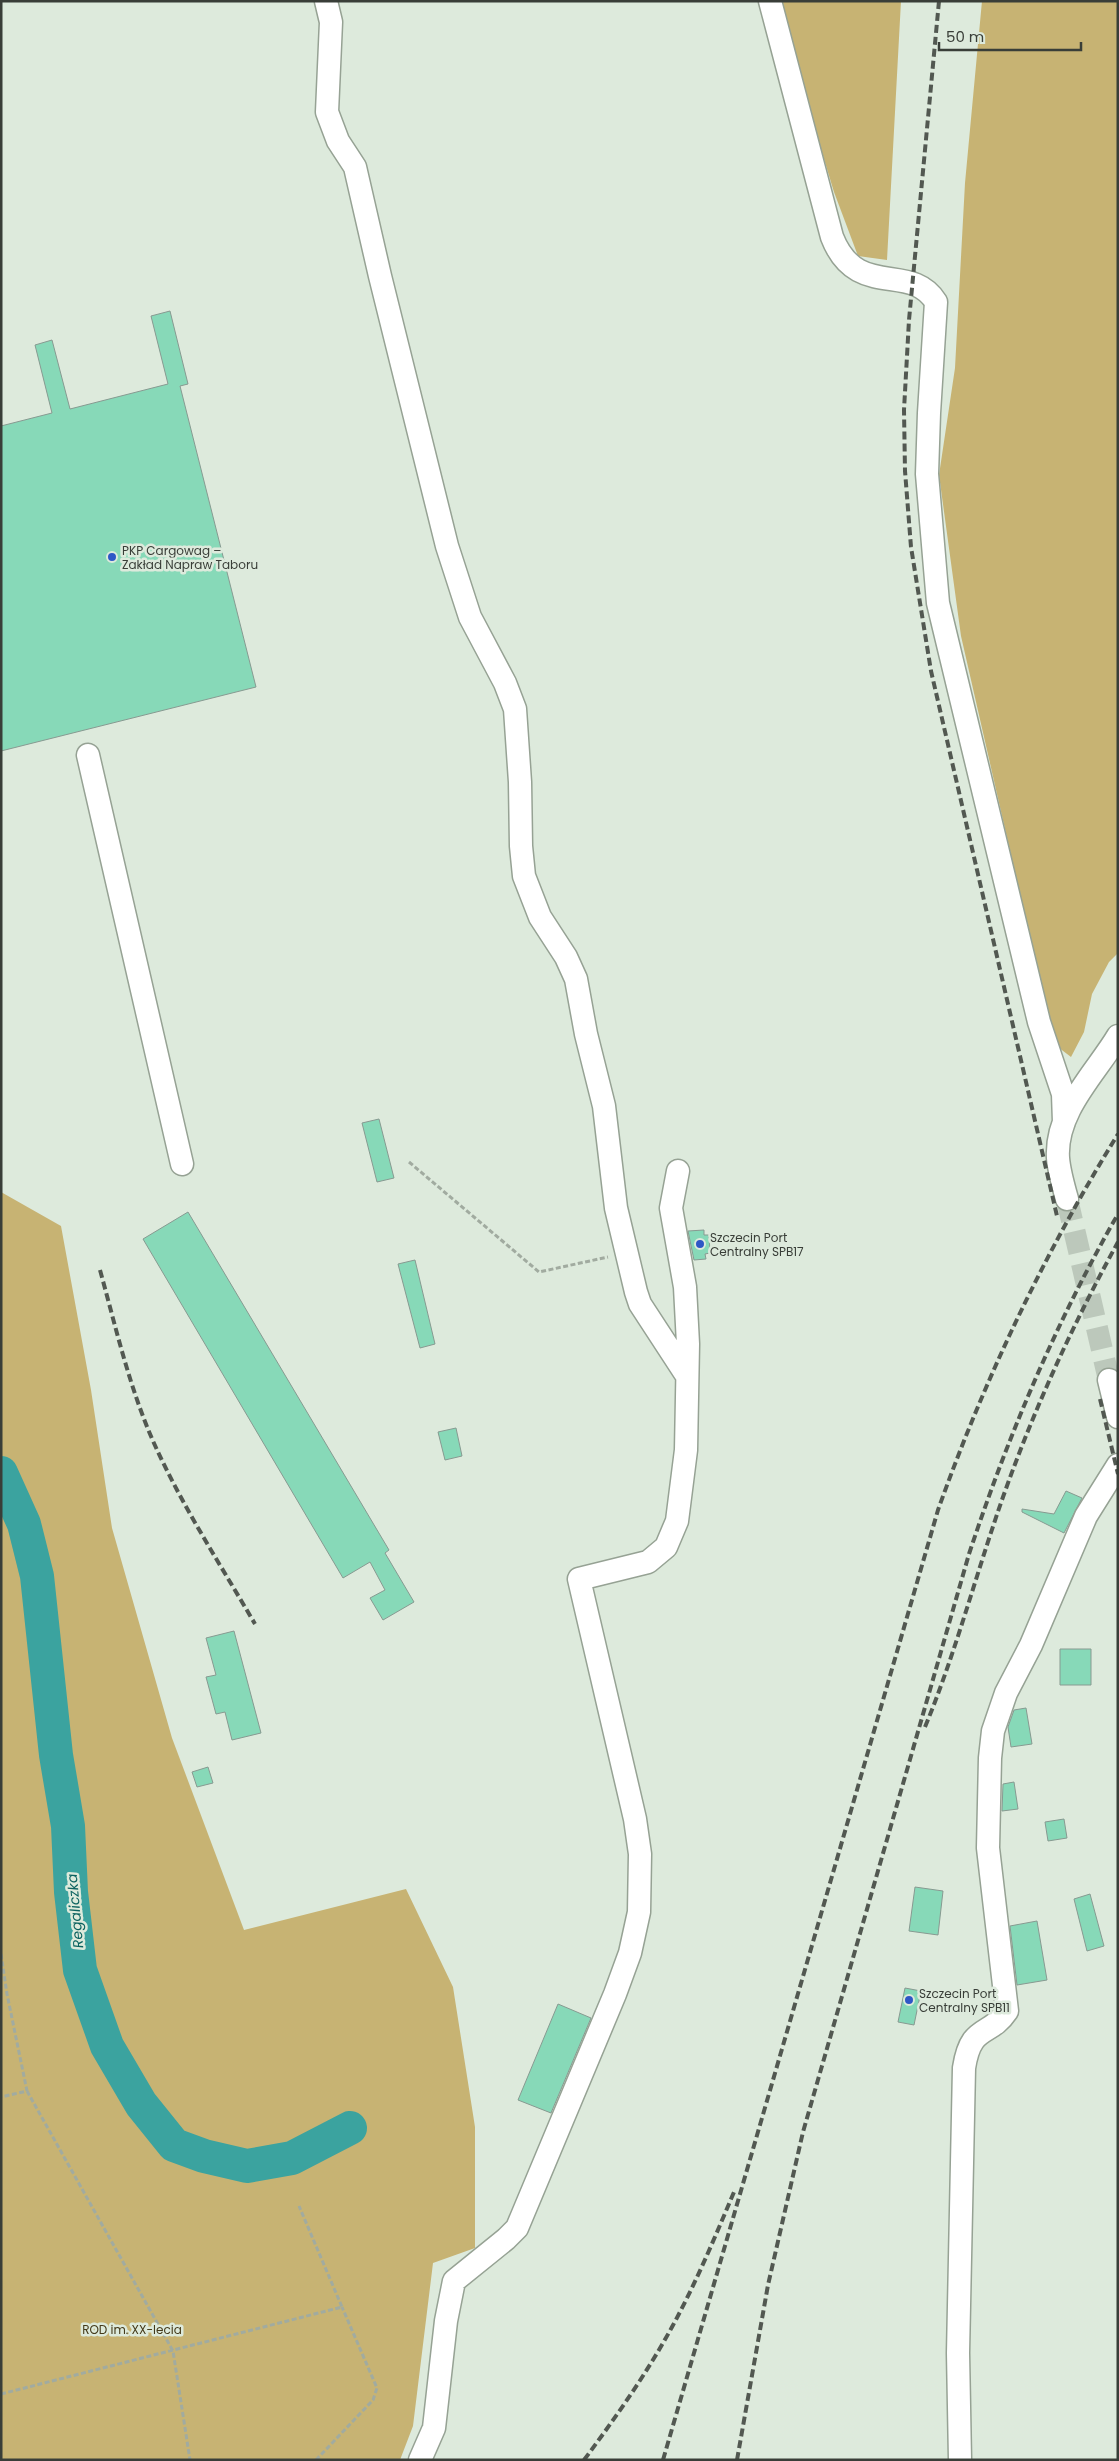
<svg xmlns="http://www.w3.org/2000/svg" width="1119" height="2461" font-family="Poppins,sans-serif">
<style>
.green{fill:#c7b373}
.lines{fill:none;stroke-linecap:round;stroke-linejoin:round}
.river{stroke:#3ba39f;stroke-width:34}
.building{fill:#87d9b8;stroke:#879a91}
.minor-tunnel{stroke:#bcc8bb;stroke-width:22;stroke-dasharray:22 11;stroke-linecap:butt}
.minor-casing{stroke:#96a294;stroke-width:25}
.path{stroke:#a1aba0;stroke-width:3;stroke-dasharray:5 2.5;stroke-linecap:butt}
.minor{stroke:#fff;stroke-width:22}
.rail{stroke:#525851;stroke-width:4;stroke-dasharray:8 4;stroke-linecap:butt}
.poi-dot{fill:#2e57c6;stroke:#ddeadc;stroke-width:2}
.labels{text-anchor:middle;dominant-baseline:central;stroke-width:5;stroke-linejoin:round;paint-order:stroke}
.poi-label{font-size:12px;fill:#393e38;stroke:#ddeadc;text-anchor:start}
.park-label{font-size:12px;fill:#443a1a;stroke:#ddeadc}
.water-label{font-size:14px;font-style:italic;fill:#0b625f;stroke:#ddeadc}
</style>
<rect width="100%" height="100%" fill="#ddeadc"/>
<path class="green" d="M776 1H901L887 260 858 256 834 192Z
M982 1H1118V953L1109 962 1092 994 1084 1032 1071 1057 1054 1044 961 636 939 475 955 368 965 183Z
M1 1192 61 1226 91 1390 112 1528 172 1738 244 1930 406 1889 453 1987 475 2127V2248L433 2263 413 2426 400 2460H1Z"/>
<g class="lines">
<path class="river" d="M1 1473 24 1524 37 1576 56 1755 68 1826 71 1892 80 1970 107 2046 141 2104 174 2145 204 2156 247 2166 292 2158 350 2128"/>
</g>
<path class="building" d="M170 311 188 384 180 386 256 687 1 751V426L52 413 35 345 52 340 70 409 168 384 151 316Z
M379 1119 394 1178 377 1182 362 1123Z
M188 1212 389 1550 385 1553 414 1602 383 1620 370 1598 385 1590 370 1562 343 1578 143 1239Z
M704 1230V1235H709L710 1253 705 1254 706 1259 694 1260 688 1231Z
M415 1260 435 1344 420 1348 398 1264Z
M456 1428 462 1456 445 1460 438 1432Z
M1066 1491 1082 1498 1064 1533 1022 1512V1509L1054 1514Z
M234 1631 261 1733 232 1740 225 1712 216 1714 206 1677 216 1675 206 1638Z
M1060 1649H1091V1685H1060Z
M1026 1708 1032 1744 1011 1747 1008 1727 1014 1710Z
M208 1767 213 1783 197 1787 192 1772Z
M1014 1782 1018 1809 1002 1811 1003 1784Z
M1064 1819 1067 1838 1048 1841 1045 1822Z
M915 1887 943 1891 938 1935 909 1931Z
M1090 1894 1104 1946 1087 1951 1074 1899Z
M1037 1921 1047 1980 1017 1985 1010 1926Z
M905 1988 921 1991 914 2025 898 2022Z
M558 2004 591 2018 551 2113 518 2100Z"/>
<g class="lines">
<path class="minor-tunnel" d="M1067 1199 1109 1380"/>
<g class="minor-casing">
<path id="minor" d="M326 1 331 22 327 112 338 141 355 167 380 276 447 546 470 617 505 683 515 709 520 782 521 846 524 876 540 917 566 957 576 979 586 1034 604 1106 616 1208 636 1292 640 1304 687 1376
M770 1 832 237C857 301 911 261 936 302L929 413 927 474 938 603 1039 1022 1063 1094 1064 1122
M88 755 182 1164
M1067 1199C1063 1185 1059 1171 1058 1158 1055 1111 1096 1073 1118 1036
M1109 1380 1118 1417
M420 2460 434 2428 446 2321 454 2281 506 2239 517 2228 615 1994 630 1953 639 1912 640 1854 635 1819 579 1579 648 1562 666 1547 677 1521 686 1450 688 1344 685 1287 671 1208 678 1171
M960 2460 958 2353 964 2068C971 2023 989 2038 1007 2011L988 1848 990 1758 993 1731 1006 1693 1031 1645 1086 1516 1118 1465"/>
</g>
<path class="path" d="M409 1162 539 1272 608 1257
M1 1954 7 1994 27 2091 1 2097
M27 2091 173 2351 190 2460
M1 2394 342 2307 299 2206
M316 2460 373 2400 377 2388 342 2307"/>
<use href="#minor" class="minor"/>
<path class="rail" d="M939 1 909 320 904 410 905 471 911 547 931 671 1057 1216
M100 1270C116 1328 129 1386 153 1441 181 1504 220 1564 255 1624
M1100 1399 1118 1474
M925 1727C956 1652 976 1574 1003 1497 1034 1409 1073 1324 1118 1242
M584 2460C616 2417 647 2373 672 2327 696 2283 715 2237 734 2192
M663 2460 938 1510C985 1378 1044 1254 1118 1134
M737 2460 768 2285 803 2132 969 1554C1008 1436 1056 1322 1118 1214"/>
</g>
<g class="poi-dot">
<circle cx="112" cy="557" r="5"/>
<circle cx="700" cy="1244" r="5"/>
<circle cx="909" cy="2000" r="5"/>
</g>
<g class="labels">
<g class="poi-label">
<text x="122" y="550">PKP Cargowag –<tspan x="122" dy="14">Zakład Napraw Taboru</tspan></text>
<text x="710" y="1237">Szczecin Port<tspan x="710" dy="14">Centralny SPB17</tspan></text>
<text x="919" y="1993">Szczecin Port<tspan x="919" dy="14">Centralny SPB11</tspan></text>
</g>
<g class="park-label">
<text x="132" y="2329">ROD im. XX-lecia</text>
</g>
<g class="water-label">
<text transform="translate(75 1911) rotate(-95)">Regaliczka</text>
</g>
</g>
<rect width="1119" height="2461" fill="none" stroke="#393e38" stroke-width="5"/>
<path d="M939 42v8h142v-8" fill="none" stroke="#393e38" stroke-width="2.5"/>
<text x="946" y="42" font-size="15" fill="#393e38" stroke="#ddeadc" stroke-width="4" paint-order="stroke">50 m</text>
</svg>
